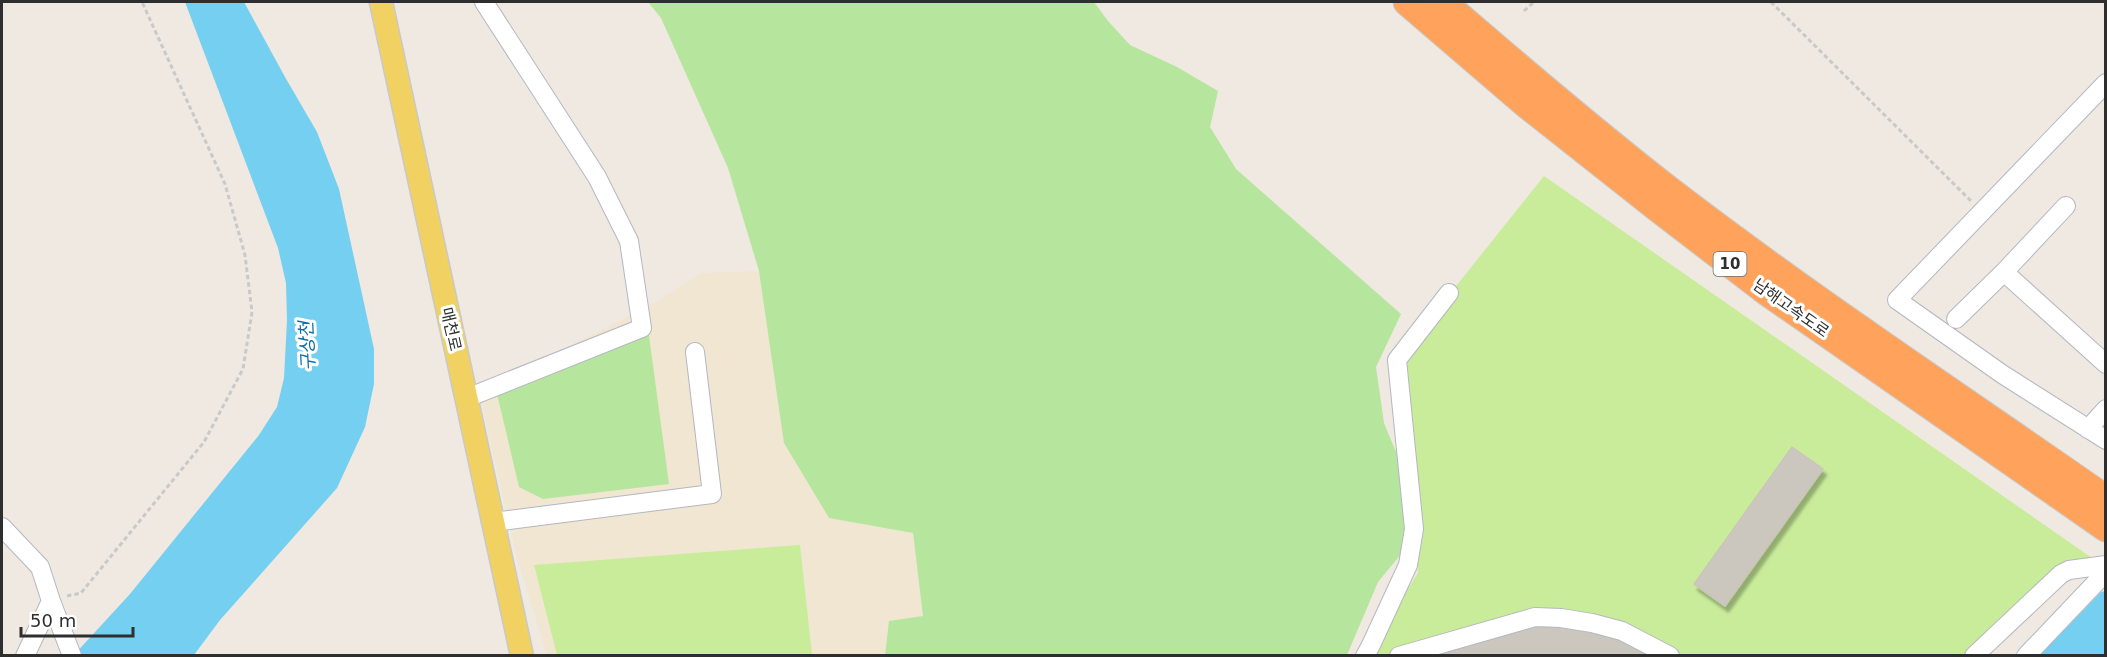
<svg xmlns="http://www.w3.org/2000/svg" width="2107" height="657" font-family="'DejaVu Sans','Noto Sans KR',sans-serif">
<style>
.education{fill:#f0e6d1}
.green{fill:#b6e59e}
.pitch{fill:#c9ec9a}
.water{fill:#75cff0}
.building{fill:#cbc7bf;stroke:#cbc5ba;stroke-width:1.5;filter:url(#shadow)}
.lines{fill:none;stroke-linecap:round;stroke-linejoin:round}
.minor-casing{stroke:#b4b7c1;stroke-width:20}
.major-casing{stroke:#c9c9c9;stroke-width:25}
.highway-casing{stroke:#c9c9c9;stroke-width:29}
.path{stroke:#c9c9c9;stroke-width:3;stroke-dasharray:4.5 3;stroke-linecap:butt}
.minor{stroke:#fff;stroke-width:18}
.major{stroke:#f2d163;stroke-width:22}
.highway{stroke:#ffa35c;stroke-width:27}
.labels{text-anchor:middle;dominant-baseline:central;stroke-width:6;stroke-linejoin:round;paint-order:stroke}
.shield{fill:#fff;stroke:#6d6d6d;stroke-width:1.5}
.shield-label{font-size:15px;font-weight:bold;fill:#2e2e2e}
.street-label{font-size:16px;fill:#2e2e2e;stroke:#fff}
.water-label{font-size:18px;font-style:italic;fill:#0d6fa3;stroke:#fff}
</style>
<defs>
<filter id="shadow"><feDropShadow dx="3.5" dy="6" stdDeviation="1.5" flood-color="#0004"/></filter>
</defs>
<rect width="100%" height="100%" fill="#efe9e1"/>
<path class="education" d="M759 271 784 443 829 518 913 533 923 616 889 621 885 655H547L518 561 479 393 656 302 701 273Z"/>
<path class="green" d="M648 2H1094L1108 21 1130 45 1177 67 1218 91 1210 127 1236 169 1401 314 1376 367 1384 423 1410 486 1412 541 1378 582 1347 655H885L889 621 923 616 913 533 829 518 784 443 759 271 728 168 661 18Z
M647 321 669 484 543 499 519 487 494 381Z"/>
<path class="pitch" d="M1544 176 2092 558 1988 655 1365 656 1418 573 1397 360Z
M800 545 812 655H557L534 565Z"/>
<path class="water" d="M185 2H244L285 77 317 132 339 189 374 349V384L365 427 337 488 220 620 194 655 73 656 130 594 259 435 277 407 284 378 287 320 286 283 278 248Z
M2105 591V655L2039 656 2101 592Z"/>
<path class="building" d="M1792 447 1823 469 1725 606 1694 584Z
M1547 621 1606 632 1651 656H1429Z"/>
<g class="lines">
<g class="minor-casing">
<path id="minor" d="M2106 83 1897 300 2002 374 2106 440
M2066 206 2004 272 2106 364
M1956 319 2004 272
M467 398 642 328 629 241 597 177 484 2
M2088 429 2106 409
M493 522 712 494 695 352
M2 527 40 567 51 601
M25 656 51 601 72 656
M1365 656 1371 645 1408 565 1414 529 1397 360 1449 293
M1399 656 1535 617 1561 618 1592 623 1622 631 1670 656
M1974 656 2061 574 2069 570 2106 565
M2026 656 2106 572"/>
</g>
<g class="major-casing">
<path id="major" d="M381 2 522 656"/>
</g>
<g class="highway-casing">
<path id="highway" d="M1407 2 1527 105 1656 207 1767 292 2106 528
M1443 2C1517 66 1592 130 1669 190 1811 299 1960 397 2106 499"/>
</g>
<path class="path" d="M1771 2 1971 201
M1524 11 1534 2
M67 596 81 593 204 442 243 369 252 312 245 255 225 184 142 2"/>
<use href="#minor" class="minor"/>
<use href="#major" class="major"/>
<use href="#highway" class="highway"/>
</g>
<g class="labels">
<rect class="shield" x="1713.5" y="252" width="33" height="24" rx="4.5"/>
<g class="shield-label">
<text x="1730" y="264">10</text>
</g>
<g class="street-label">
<text transform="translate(1791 308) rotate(35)">남해고속도로</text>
<text transform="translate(451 329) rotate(77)">매천로</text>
</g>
<g class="water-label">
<text transform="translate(307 346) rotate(-93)">구상천</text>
</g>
</g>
<rect width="2107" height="657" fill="none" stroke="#2e2e2e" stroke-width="6"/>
<path d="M21 627v9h112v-9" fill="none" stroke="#2e2e2e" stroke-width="3"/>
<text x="30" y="627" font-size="18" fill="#2e2e2e" stroke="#ffffff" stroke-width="4.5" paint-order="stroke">50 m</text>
</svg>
